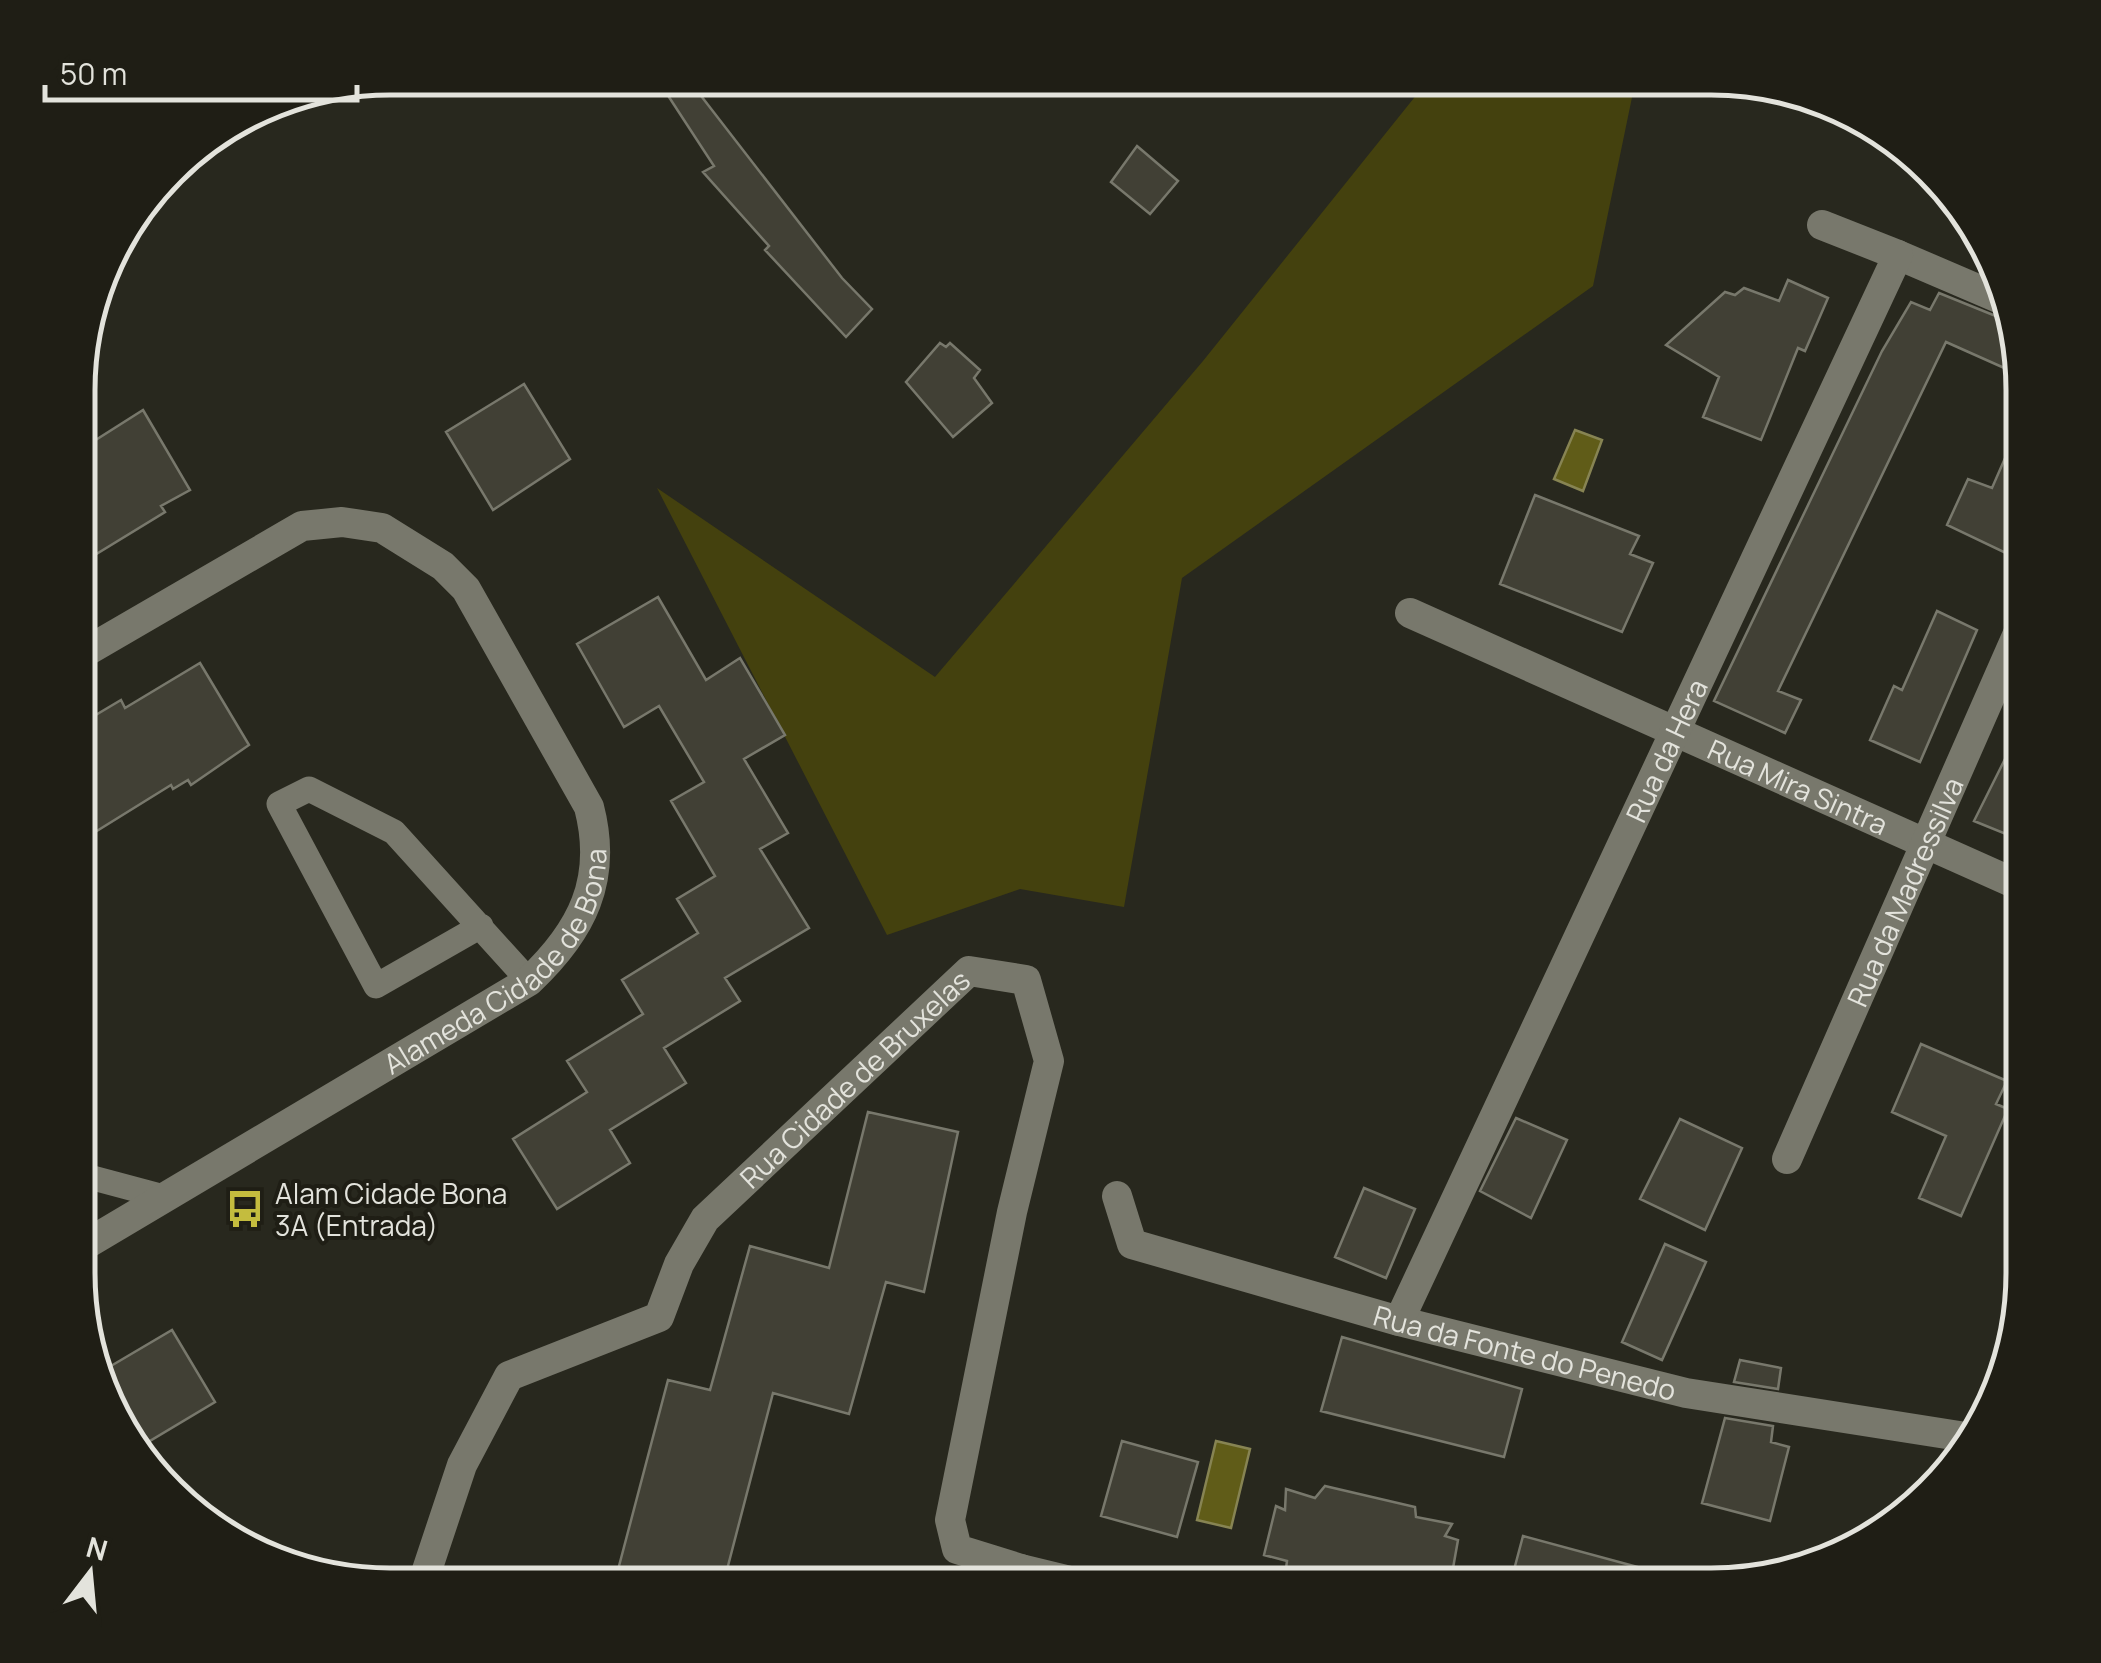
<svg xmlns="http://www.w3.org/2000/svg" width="2101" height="1663" font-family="Manrope,sans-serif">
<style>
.green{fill:#44410e}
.water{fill:#605c18;stroke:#878453;stroke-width:2.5}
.building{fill:#414035;stroke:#78786c;stroke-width:2.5}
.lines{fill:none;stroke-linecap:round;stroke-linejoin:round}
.lane{stroke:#78786c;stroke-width:25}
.street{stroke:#78786c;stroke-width:30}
.labels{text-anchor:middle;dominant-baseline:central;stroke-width:8;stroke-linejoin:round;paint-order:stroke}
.street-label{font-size:28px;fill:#e3e3dc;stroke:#1f1e15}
.poi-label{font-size:28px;fill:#e3e3dc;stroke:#1f1e15;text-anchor:start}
.rim{fill:none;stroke:#e3e3dc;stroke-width:5}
</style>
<rect width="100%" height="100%" fill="#28281e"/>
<path class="green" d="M1430 78H1636L1593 286 1182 578 1124 907 1020 889 887 935 657 488 935 677 1203 361Z"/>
<path class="water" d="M1575 430 1602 440 1583 491 1554 479Z
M1216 1441 1250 1449 1231 1528 1197 1520Z"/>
<path class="building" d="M688 79 842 278 872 309 846 337 765 250 769 246 703 172 714 166 667 94Z
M1137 146 1178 181 1150 214 1111 182Z
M1788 280 1828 298 1805 351 1798 348 1761 440 1703 417 1719 377 1666 345 1725 292 1735 295 1744 288 1779 301Z
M1939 293 2008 321 2020 375 1946 342 1778 691 1801 700 1785 733 1714 701 1882 351 1911 302 1930 310Z
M940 343 946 347 950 343 980 370 974 378 992 403 953 437 906 382Z
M524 384 570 459 493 510 446 432Z
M143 410 190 490 161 506 165 512 80 564V450Z
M2023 417V520L2010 555 1947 525 1968 479 1992 488Z
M1535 495 1639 536 1630 554 1653 563 1622 632 1500 584Z
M658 597 706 680 740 658 785 735 744 759 788 833 760 849 809 928 725 978 740 1001 664 1048 686 1083 610 1130 630 1163 557 1209 513 1139 587 1092 567 1061 643 1014 622 980 698 933 677 899 715 876 671 801 704 782 659 706 624 727 577 644Z
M1937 611 1977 630 1920 762 1870 740 1894 686 1902 690Z
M200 663 249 745 191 785 188 780 173 789 171 785 79 842V725L121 700 125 708Z
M2023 723V841L1974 821Z
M1921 1044 2007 1081 1996 1104 2008 1109 1961 1216 1919 1198 1946 1136 1892 1112Z
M868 1112 958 1132 924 1292 886 1282 849 1414 773 1393 723 1585H614L668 1380 710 1390 750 1246 829 1268Z
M1516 1118 1567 1140 1531 1218 1480 1191Z
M1680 1119 1742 1148 1705 1230 1640 1199Z
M1364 1188 1415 1209 1386 1278 1335 1257Z
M1665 1244 1706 1262 1662 1360 1622 1342Z
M172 1330 215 1402 138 1448 110 1412 99 1373Z
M1342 1337 1522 1389 1504 1457 1321 1411Z
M1740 1360 1781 1368 1778 1389 1734 1382Z
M1725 1418 1773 1426 1771 1442 1789 1447 1770 1521 1702 1503Z
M1122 1441 1198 1462 1177 1537 1101 1516Z
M1325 1486 1415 1507 1416 1517 1452 1524 1445 1536 1458 1540 1450 1585H1332L1285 1576 1287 1561 1264 1555 1276 1506 1285 1510 1286 1489 1315 1498Z
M1523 1536 1667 1575 1666 1585H1510Z"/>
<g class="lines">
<path class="lane" d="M481 926 376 986 279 804 309 789 394 832 529 981
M78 1174 164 1197"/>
<g class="street">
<path d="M1898 255 2003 300"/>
<path id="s1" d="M1410 613 2023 887"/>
<path id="s2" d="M1787 1159 2023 622"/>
<path id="s3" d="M1117 1196 1132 1244 1399 1321 1686 1393 1972 1438"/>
<path id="s4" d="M78 1249 529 981C582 931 608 880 589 807L466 589 443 566 382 528 342 522 302 526 80 655"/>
<path id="s5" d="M1399 1321 1898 255 1822 225"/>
<path d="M1021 1569 1087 1585"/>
<path id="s6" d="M422 1585 462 1465 509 1376 659 1317 679 1264 705 1219 969 971 1026 980 1049 1061 1012 1212 950 1520 957 1549 1021 1569 1018 1585"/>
</g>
</g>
<defs>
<g id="bus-bare" transform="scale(3)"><path d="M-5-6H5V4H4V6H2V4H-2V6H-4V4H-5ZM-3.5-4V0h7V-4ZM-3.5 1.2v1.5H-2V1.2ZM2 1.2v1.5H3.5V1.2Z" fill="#c4bc3e" stroke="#1f1e15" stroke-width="2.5" paint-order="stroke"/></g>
</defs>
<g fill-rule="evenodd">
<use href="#bus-bare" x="245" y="1209"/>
</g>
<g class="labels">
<g class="street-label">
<text stroke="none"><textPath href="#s5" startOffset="630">Rua da Hera</textPath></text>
<text stroke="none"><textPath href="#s1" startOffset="425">Rua Mira Sintra</textPath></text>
<text stroke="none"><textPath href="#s2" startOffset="292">Rua da Madressilva</textPath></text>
<text stroke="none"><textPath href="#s4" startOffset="518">Alameda Cidade de Bona</textPath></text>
<text stroke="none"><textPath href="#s6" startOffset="702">Rua Cidade de Bruxelas</textPath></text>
<text stroke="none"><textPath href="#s3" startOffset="458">Rua da Fonte do Penedo</textPath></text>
</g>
<g class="poi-label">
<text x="275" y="1193">Alam Cidade Bona<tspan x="275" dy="32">3A (Entrada)</tspan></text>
</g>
</g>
<path d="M0 0H2101V1663H0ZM390 95H1711A295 295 0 0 1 2006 390V1273A295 295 0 0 1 1711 1568H390A295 295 0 0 1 95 1273V390A295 295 0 0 1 390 95Z" fill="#1f1e15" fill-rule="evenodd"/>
<path class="rim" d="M390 95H1711A295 295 0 0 1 2006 390V1273A295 295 0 0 1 1711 1568H390A295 295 0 0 1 95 1273V390A295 295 0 0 1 390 95Z"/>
<g transform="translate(90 1573) rotate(16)" stroke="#1f1e15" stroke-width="8" paint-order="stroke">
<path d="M0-8L18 38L0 25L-18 38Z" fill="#e3e3dc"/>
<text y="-15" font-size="28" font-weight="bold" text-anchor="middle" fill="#e3e3dc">N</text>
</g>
<path d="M45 85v15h312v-15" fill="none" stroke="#e3e3dc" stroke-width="5"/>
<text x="60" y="85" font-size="30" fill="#e3e3dc" stroke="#1f1e15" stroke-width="8" paint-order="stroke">50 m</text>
</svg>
